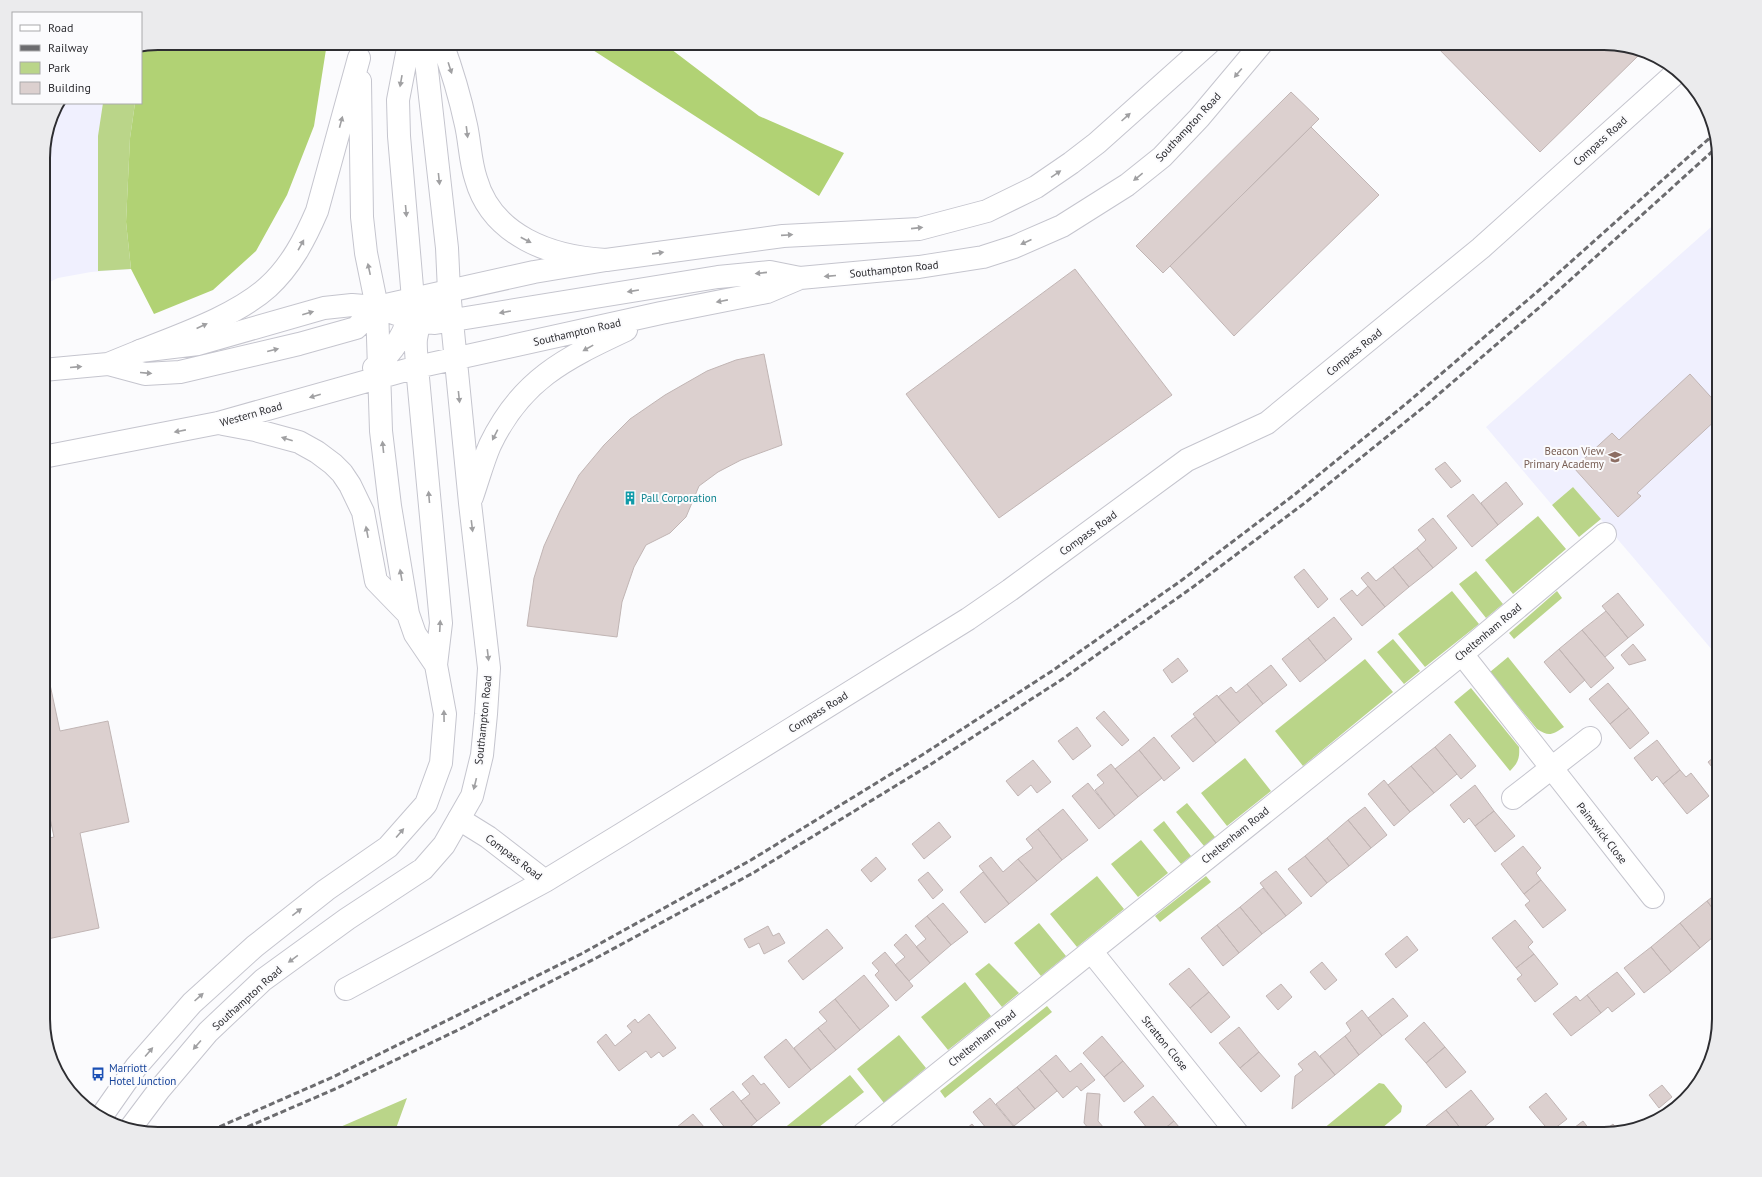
<svg xmlns="http://www.w3.org/2000/svg" width="1762" height="1177" font-family="'PT Sans',sans-serif">
<style>
.built{fill:#f0f0fe}
.green{fill:#bad589}
.forest{fill:#b1d274}
.building{fill:#dcd0cf;stroke:#c1b5b4}
.lines{fill:none;stroke-linecap:round;stroke-linejoin:round}
.street-casing{stroke:#c5c5ce;stroke-width:24}
.primary-casing{stroke:#c5c5ce;stroke-width:24}
.highway-casing{stroke:#c5c5ce;stroke-width:24}
.street{stroke:#fff;stroke-width:22}
.primary{stroke:#fff;stroke-width:22}
.highway{stroke:#fff;stroke-width:22}
.rail{stroke:#6c6c6f;stroke-width:3;stroke-dasharray:6 3;stroke-linecap:butt}
.oneway{fill:#a0a0a2}
.labels{text-anchor:middle;dominant-baseline:central;stroke-width:4;stroke-linejoin:round;paint-order:stroke}
.street-label{font-size:11px;fill:#2d2d31;stroke:#fbfbfd}
.education-label{font-size:11px;fill:#785e54;stroke:#fbfbfd;text-anchor:end}
.culture-label{font-size:11px;fill:#0d838f;stroke:#fbfbfd;text-anchor:start}
.transit-label{font-size:11px;fill:#164399;stroke:#fbfbfd;text-anchor:start}
.rim{fill:none;stroke:#2d2d31;stroke-width:2}
</style>
<rect width="100%" height="100%" fill="#fbfbfd"/>
<path class="built" d="M59 103H135L130 138 126 222 131 269 91 272 58 278 43 285V150L52 114Z
M1719 220V658L1573 487 1552 505 1486 427Z"/>
<path class="green" d="M103 103H135L130 138 126 222 131 269 98 271V136Z
M1573 487 1601 519 1579 537 1552 505Z
M1538 516 1566 549 1513 594 1485 560Z
M1476 571 1503 604 1486 618 1459 584Z
M1452 591 1479 624 1425 667 1398 634Z
M1557 591 1562 598 1514 639 1509 633Z
M1393 639 1420 671 1404 684 1377 652Z
M1508 657 1564 727C1552 735 1549 737 1537 729L1490 672Z
M1365 659 1393 692 1303 766 1275 731Z
M1471 688 1519 747C1520 758 1518 763 1510 771L1454 702Z
M1245 758 1271 791 1227 826 1201 793Z
M1187 803 1215 837 1204 846 1176 812Z
M1164 821 1191 856 1181 864 1153 830Z
M1141 840 1168 873 1138 897 1111 864Z
M1097 876 1124 909 1077 947 1050 914Z
M1206 876 1211 882 1160 922 1155 916Z
M1039 923 1066 956 1041 976 1014 943Z
M989 963 1019 993 1002 1007 975 974Z
M965 982 991 1016 948 1050 921 1017Z
M1047 1006 1052 1012 945 1098 940 1091Z
M899 1035 926 1068 884 1103 857 1069Z
M850 1075 864 1092 810 1134H777Z
M1379 1083 1384 1084 1402 1106 1401 1112 1375 1134H1317Z
M407 1098 394 1134H324Z"/>
<path class="forest" d="M158 43H327L314 126 287 195 256 251 213 290 154 314 131 269 126 222 130 138 135 103H141L142 46Z
M582 43H663L759 116 844 153 819 196Z"/>
<path class="building" d="M1433 43H1604L1640 54 1540 152Z
M1291 92 1319 119 1163 273 1136 246Z
M1311 127 1379 195 1234 336 1170 266Z
M1075 269 1172 395 999 518 906 394Z
M764 354 782 445 741 460 718 472 699 486 686 517 670 533 646 545 634 567 622 602 617 637 527 626 534 578 544 546 560 511 579 475 604 445 630 419 665 395 707 371 736 360Z
M1690 374 1719 406V417L1637 493 1641 496 1618 517 1574 468 1612 433 1619 440Z
M1445 462 1461 481 1451 488 1435 469Z
M1506 482 1523 504 1498 525 1481 503Z
M1473 494 1498 525 1472 547 1447 516Z
M1433 518 1457 548 1433 568 1417 548 1426 540 1418 530Z
M1417 548 1433 568 1409 587 1393 567Z
M1393 567 1409 587 1385 607 1361 578 1368 572 1376 581Z
M1304 569 1328 599 1318 608 1294 577Z
M1368 586 1385 607 1362 626 1340 599 1352 590 1357 596Z
M1618 593 1644 625 1628 638 1602 606Z
M1606 611 1628 638 1605 657 1582 630Z
M1334 617 1352 639 1326 661 1308 638Z
M1582 630 1614 668 1591 688 1559 649Z
M1308 638 1326 661 1300 682 1282 659Z
M1633 644 1646 660 1629 665 1621 655Z
M1559 649 1585 680 1570 693 1544 662Z
M43 652 60 731 108 721 129 822 80 833 99 928 43 940V839L54 837 43 785Z
M1178 658 1188 671 1172 683 1163 670Z
M1271 665 1287 685 1263 704 1247 684Z
M1608 683 1629 708 1610 724 1589 699Z
M1247 684 1263 704 1240 723 1218 697 1231 687 1236 693Z
M1217 695 1240 723 1216 743 1193 714Z
M1629 708 1649 733 1630 749 1610 724Z
M1104 711 1129 740 1122 746 1096 718Z
M1195 717 1216 743 1193 762 1171 736Z
M1077 727 1091 746 1073 760 1058 741Z
M1450 734 1476 766 1461 779 1435 747Z
M1154 737 1180 768 1164 781 1139 750Z
M1657 740 1680 770 1663 784 1657 776 1652 781 1634 758Z
M1435 747 1457 774 1434 793 1411 766Z
M1139 750 1162 778 1138 797 1115 769Z
M1719 753V776L1708 762Z
M1033 760 1051 782 1037 793 1031 785 1018 796 1006 781Z
M1111 764 1138 797 1115 816 1095 790 1104 783 1097 775Z
M1411 766 1434 793 1410 812 1388 785Z
M1680 770 1686 777 1691 773 1709 796 1687 814 1663 784Z
M1384 780 1410 812 1394 826 1368 794Z
M1088 783 1115 816 1099 829 1072 796Z
M1475 785 1494 811 1475 826 1469 818 1464 823 1450 805Z
M1365 807 1387 835 1371 848 1348 820Z
M1063 809 1088 840 1062 860 1038 829Z
M1494 811 1515 836 1495 852 1475 826Z
M1348 820 1371 848 1349 866 1327 838Z
M939 822 951 837 924 859 912 844Z
M1038 829 1062 860 1037 881 1018 859 1033 848 1026 839Z
M1327 838 1349 866 1327 883 1305 856Z
M1523 846 1541 868 1536 873 1541 880 1524 894 1501 864Z
M1305 856 1327 883 1311 897 1288 869Z
M876 857 886 869 871 882 861 870Z
M991 857 1003 872 1018 859 1037 881 1009 904 979 866Z
M1276 871 1302 903 1286 916 1260 883Z
M928 872 943 890 933 899 918 880Z
M983 872 1009 904 985 923 960 892Z
M1541 880 1566 910 1543 928 1525 905 1530 901 1524 894Z
M1263 888 1286 916 1262 934 1240 907Z
M1719 892V917L1707 901Z
M1707 901 1719 917V932L1700 948 1680 923Z
M943 903 968 932 951 945 927 916Z
M1240 907 1262 934 1239 953 1217 925Z
M927 916 951 945 930 963 916 947 926 939 915 926Z
M1515 920 1533 942 1528 947 1534 954 1516 968 1492 938Z
M1680 923 1700 948 1671 972 1651 947Z
M1217 925 1239 953 1223 966 1201 938Z
M768 926 773 936 779 933 785 943 764 954 759 943 749 948 744 939Z
M827 929 843 948 803 980 788 961Z
M906 934 930 963 909 981 895 965 905 957 894 945Z
M1407 936 1418 950 1396 968 1385 954Z
M1651 947 1671 972 1644 993 1624 968Z
M885 952 913 986 896 1001 875 975 879 971 872 963Z
M1534 954 1558 984 1535 1002 1517 979 1522 975 1516 968Z
M1322 962 1337 980 1325 990 1310 972Z
M1189 968 1209 992 1190 1008 1169 984Z
M1617 972 1635 994 1612 1012 1608 1007 1601 1013 1587 995Z
M864 975 889 1006 860 1030 835 999Z
M1281 984 1292 997 1278 1010 1266 996Z
M1209 992 1230 1017 1211 1033 1190 1008Z
M1587 995 1601 1013 1571 1036 1553 1014 1576 996 1580 1001Z
M1393 998 1408 1016 1382 1036 1368 1018Z
M835 999 860 1030 836 1050 818 1028 827 1021 819 1012Z
M1362 1010 1382 1036 1359 1055 1345 1036 1351 1031 1346 1023Z
M649 1014 676 1048 663 1057 659 1052 651 1058 646 1051 619 1071 597 1042 606 1034 615 1046 632 1032 627 1026 635 1019 638 1023Z
M1424 1022 1445 1047 1426 1063 1405 1039Z
M1239 1027 1259 1052 1240 1068 1219 1043Z
M818 1028 836 1050 811 1070 794 1048Z
M1102 1036 1123 1061 1104 1077 1083 1053Z
M1345 1036 1359 1055 1335 1075 1320 1056Z
M786 1039 811 1070 789 1088 764 1057Z
M1445 1047 1466 1072 1446 1088 1426 1063Z
M1315 1051 1335 1075 1292 1109 1295 1076 1303 1070 1298 1064Z
M1259 1052 1280 1076 1261 1092 1240 1068Z
M1056 1055 1070 1072 1081 1063 1095 1080 1081 1091 1077 1086 1063 1098 1039 1069Z
M1123 1061 1144 1086 1124 1102 1104 1077Z
M1039 1069 1057 1091 1035 1109 1017 1087Z
M753 1075 761 1085 764 1083 780 1103 757 1121 741 1101 750 1094 742 1084Z
M1662 1085 1672 1097 1659 1108 1649 1095Z
M1017 1087 1035 1109 1014 1126 996 1104Z
M1471 1090 1494 1119 1475 1134H1465L1446 1110Z
M733 1091 757 1121 742 1134H730L710 1109Z
M1087 1093 1100 1094 1098 1121 1104 1128 1098 1134H1093L1084 1123Z
M1546 1093 1567 1119 1550 1132 1529 1107Z
M1153 1096 1174 1121 1158 1134H1152L1134 1112Z
M990 1098 1018 1132 1015 1134H991L973 1112Z
M1446 1110 1465 1134H1424L1421 1130Z
M693 1114 710 1134H672L671 1132Z
M1174 1121 1185 1134H1158Z
M1583 1121 1592 1133 1572 1134 1570 1131Z
M972 1124 980 1134H960Z
M1613 1124 1618 1130 1600 1134Z"/>
<g class="lines">
<g class="street-casing">
<path id="street" d="M1462 654 1653 897
M1513 798 1590 738
M459 819 488 837 545 881 622 834 968 619 1010 590 1187 460 1267 423 1481 248 1677 72
M1091 951 1238 1134
M346 989 545 881
M863 1134 1462 654 1605 534"/>
</g>
<g class="primary-casing">
<path id="primary" d="M377 307C397 314 414 322 435 323L718 277 770 272 800 278
M377 307 381 431 390 506 408 614
M108 364 145 374 180 372 299 344 356 328 377 307
M374 368C393 353 407 331 411 308
M43 370 108 364 140 351 198 344 324 308 352 305 377 307 534 272 606 260 783 236 919 229 987 211 1036 187 1071 163 1097 143 1209 43
M223 424 255 430 299 442 317 452 333 464 342 473 350 485 363 512 376 581 408 614 415 634 436 665
M43 457 218 423 417 367 661 313 767 292 800 278 919 267 983 257 1014 247 1062 226 1127 185 1162 157 1199 118 1262 43
M472 497C478 480 483 461 490 445 521 380 564 359 626 330
M101 1117 136 1067 192 1003 255 946 326 890 388 847 426 804 441 763 445 714 436 665 441 623 417 367C417 358 415 348 416 339 418 320 433 302 448 291
M132 1126 159 1090 208 1032 263 980 347 919 423 869 444 845 472 796 482 755 486 714 489 668 470 503 449 291"/>
</g>
<g class="highway-casing">
<path id="highway" d="M409 43 398 100 399 136 413 299
M424 43 447 248 449 291
M442 43C452 70 460 97 466 125 470 143 470 161 476 179 492 236 551 257 606 260
M360 81 362 217 366 253 377 307
M140 351C180 335 236 316 268 287 291 266 305 239 317 211L359 58"/>
</g>
<use href="#street" class="street"/>
<use href="#primary" class="primary"/>
<use href="#highway" class="highway"/>
<path class="rail" d="M203 1134 333 1077 581 954 751 860 922 755 1052 671 1182 580 1294 495 1407 403 1537 292 1713 135
M231 1134 335 1089 460 1029 598 957 753 873 928 766 1061 680 1193 587 1306 502 1425 406 1548 300 1716 148"/>
</g>
<defs><path id="oneway-solid" d="M-6-.8H1V-3.2L6.5 0L1 3.2V.8H-6Z"/></defs>
<g class="oneway">
<use href="#oneway-solid" transform="translate(450 68) rotate(72)"/>
<use href="#oneway-solid" transform="translate(1238 73) rotate(130)"/>
<use href="#oneway-solid" transform="translate(401 81) rotate(100)"/>
<use href="#oneway-solid" transform="translate(1126 117) rotate(-42)"/>
<use href="#oneway-solid" transform="translate(341 122) rotate(-75)"/>
<use href="#oneway-solid" transform="translate(467 132) rotate(83)"/>
<use href="#oneway-solid" transform="translate(1056 174) rotate(-34)"/>
<use href="#oneway-solid" transform="translate(1138 177) rotate(141)"/>
<use href="#oneway-solid" transform="translate(439 179) rotate(84)"/>
<use href="#oneway-solid" transform="translate(406 211) rotate(85)"/>
<use href="#oneway-solid" transform="translate(917 228) rotate(-6)"/>
<use href="#oneway-solid" transform="translate(787 235) rotate(-4)"/>
<use href="#oneway-solid" transform="translate(526 240) rotate(28)"/>
<use href="#oneway-solid" transform="translate(1026 242) rotate(156)"/>
<use href="#oneway-solid" transform="translate(301 245) rotate(-61)"/>
<use href="#oneway-solid" transform="translate(658 253) rotate(-8)"/>
<use href="#oneway-solid" transform="translate(369 269) rotate(-102)"/>
<use href="#oneway-solid" transform="translate(761 273) rotate(174)"/>
<use href="#oneway-solid" transform="translate(830 276) rotate(175)"/>
<use href="#oneway-solid" transform="translate(633 291) rotate(171)"/>
<use href="#oneway-solid" transform="translate(722 301) rotate(169)"/>
<use href="#oneway-solid" transform="translate(505 312) rotate(170)"/>
<use href="#oneway-solid" transform="translate(308 313) rotate(-16)"/>
<use href="#oneway-solid" transform="translate(202 326) rotate(-25)"/>
<use href="#oneway-solid" transform="translate(588 348) rotate(151)"/>
<use href="#oneway-solid" transform="translate(273 350) rotate(-14)"/>
<use href="#oneway-solid" transform="translate(76 367) rotate(-5)"/>
<use href="#oneway-solid" transform="translate(146 373) rotate(5)"/>
<use href="#oneway-solid" transform="translate(315 396) rotate(164)"/>
<use href="#oneway-solid" transform="translate(459 397) rotate(84)"/>
<use href="#oneway-solid" transform="translate(180 431) rotate(169)"/>
<use href="#oneway-solid" transform="translate(495 435) rotate(117)"/>
<use href="#oneway-solid" transform="translate(287 439) rotate(-162)"/>
<use href="#oneway-solid" transform="translate(383 447) rotate(-96)"/>
<use href="#oneway-solid" transform="translate(429 497) rotate(-95)"/>
<use href="#oneway-solid" transform="translate(472 526) rotate(83)"/>
<use href="#oneway-solid" transform="translate(367 532) rotate(-101)"/>
<use href="#oneway-solid" transform="translate(401 575) rotate(-100)"/>
<use href="#oneway-solid" transform="translate(440 626) rotate(-87)"/>
<use href="#oneway-solid" transform="translate(488 655) rotate(83)"/>
<use href="#oneway-solid" transform="translate(444 716) rotate(-91)"/>
<use href="#oneway-solid" transform="translate(475 784) rotate(104)"/>
<use href="#oneway-solid" transform="translate(400 833) rotate(-49)"/>
<use href="#oneway-solid" transform="translate(297 912) rotate(-38)"/>
<use href="#oneway-solid" transform="translate(293 959) rotate(144)"/>
<use href="#oneway-solid" transform="translate(199 997) rotate(-42)"/>
<use href="#oneway-solid" transform="translate(197 1045) rotate(131)"/>
<use href="#oneway-solid" transform="translate(149 1052) rotate(-49)"/>
</g>
<defs>
<g id="school-bare" transform="scale(1.08)"><path d="M0-5L7-2L0 1L-7-2ZM-4 1L0 2.5L4 1V4Q0 6-4 4Z" fill="#8d6e63" stroke="#fbfbfd" stroke-width="2.5" paint-order="stroke"/></g>
<g id="building-bare" transform="scale(1.08)"><path d="M-4-6H4V6H1V3H-1V6H-4ZM-2.5-4.3h1.7v1.8h-1.7ZM.8-4.3h1.7v1.8H.8ZM-2.5-1h1.7V.8h-1.7ZM.8-1h1.7V.8H.8Z" fill="#0f9aa8" stroke="#fbfbfd" stroke-width="2.5" paint-order="stroke"/></g>
<g id="bus-bare" transform="scale(1.08)"><path d="M-5-6H5V4H4V6H2V4H-2V6H-4V4H-5ZM-3.5-4V0h7V-4ZM-3.5 1.2v1.5H-2V1.2ZM2 1.2v1.5H3.5V1.2Z" fill="#1a4fb4" stroke="#fbfbfd" stroke-width="2.5" paint-order="stroke"/></g>
</defs>
<g fill-rule="evenodd">
<use href="#school-bare" x="1615" y="457"/>
<use href="#building-bare" x="630" y="498"/>
<use href="#bus-bare" x="98" y="1074"/>
</g>
<g class="labels">
<g class="street-label">
<text transform="translate(1188 127) rotate(-47)">Southampton Road</text>
<text transform="translate(1600 141) rotate(-42)">Compass Road</text>
<text transform="translate(894 269) rotate(-6)">Southampton Road</text>
<text transform="translate(577 332) rotate(-13)">Southampton Road</text>
<text transform="translate(1354 352) rotate(-39)">Compass Road</text>
<text transform="translate(251 414) rotate(-16)">Western Road</text>
<text transform="translate(1088 533) rotate(-36)">Compass Road</text>
<text transform="translate(1488 632) rotate(-40)">Cheltenham Road</text>
<text transform="translate(818 712) rotate(-32)">Compass Road</text>
<text transform="translate(483 720) rotate(-84)">Southampton Road</text>
<text transform="translate(1602 833) rotate(52)">Painswick Close</text>
<text transform="translate(1235 835) rotate(-39)">Cheltenham Road</text>
<text transform="translate(514 857) rotate(37)">Compass Road</text>
<text transform="translate(247 998) rotate(-42)">Southampton Road</text>
<text transform="translate(982 1038) rotate(-39)">Cheltenham Road</text>
<text transform="translate(1165 1043) rotate(51)">Stratton Close</text>
</g>
<g class="education-label">
<text x="1604" y="451">Beacon View<tspan x="1604" dy="13">Primary Academy</tspan></text>
</g>
<g class="culture-label">
<text x="641" y="498">Pall Corporation</text>
</g>
<g class="transit-label">
<text x="109" y="1068">Marriott<tspan x="109" dy="13">Hotel Junction</tspan></text>
</g>
</g>
<path d="M0 0H1762V1177H0ZM158 50H1604A108 108 0 0 1 1712 158V1019A108 108 0 0 1 1604 1127H158A108 108 0 0 1 50 1019V158A108 108 0 0 1 158 50Z" fill="#ebebed" fill-rule="evenodd"/>
<path class="rim" d="M158 50H1604A108 108 0 0 1 1712 158V1019A108 108 0 0 1 1604 1127H158A108 108 0 0 1 50 1019V158A108 108 0 0 1 158 50Z"/>
<rect x="12" y="12" width="130" height="92" fill="#fbfbfd" stroke="#a9a9ab"/>
<rect x="20" y="25" width="20" height="6" fill="#ffffff" stroke="#a9a9ab"/>
<text x="48" y="32" font-size="12" fill="#2d2d31">Road</text>
<rect x="20" y="45" width="20" height="6" fill="#6c6c6f" stroke="#a9a9ab"/>
<text x="48" y="52" font-size="12" fill="#2d2d31">Railway</text>
<rect x="20" y="62" width="20" height="12" fill="#bad589" stroke="#a9a9ab"/>
<text x="48" y="72" font-size="12" fill="#2d2d31">Park</text>
<rect x="20" y="82" width="20" height="12" fill="#dcd0cf" stroke="#a9a9ab"/>
<text x="48" y="92" font-size="12" fill="#2d2d31">Building</text>
</svg>
